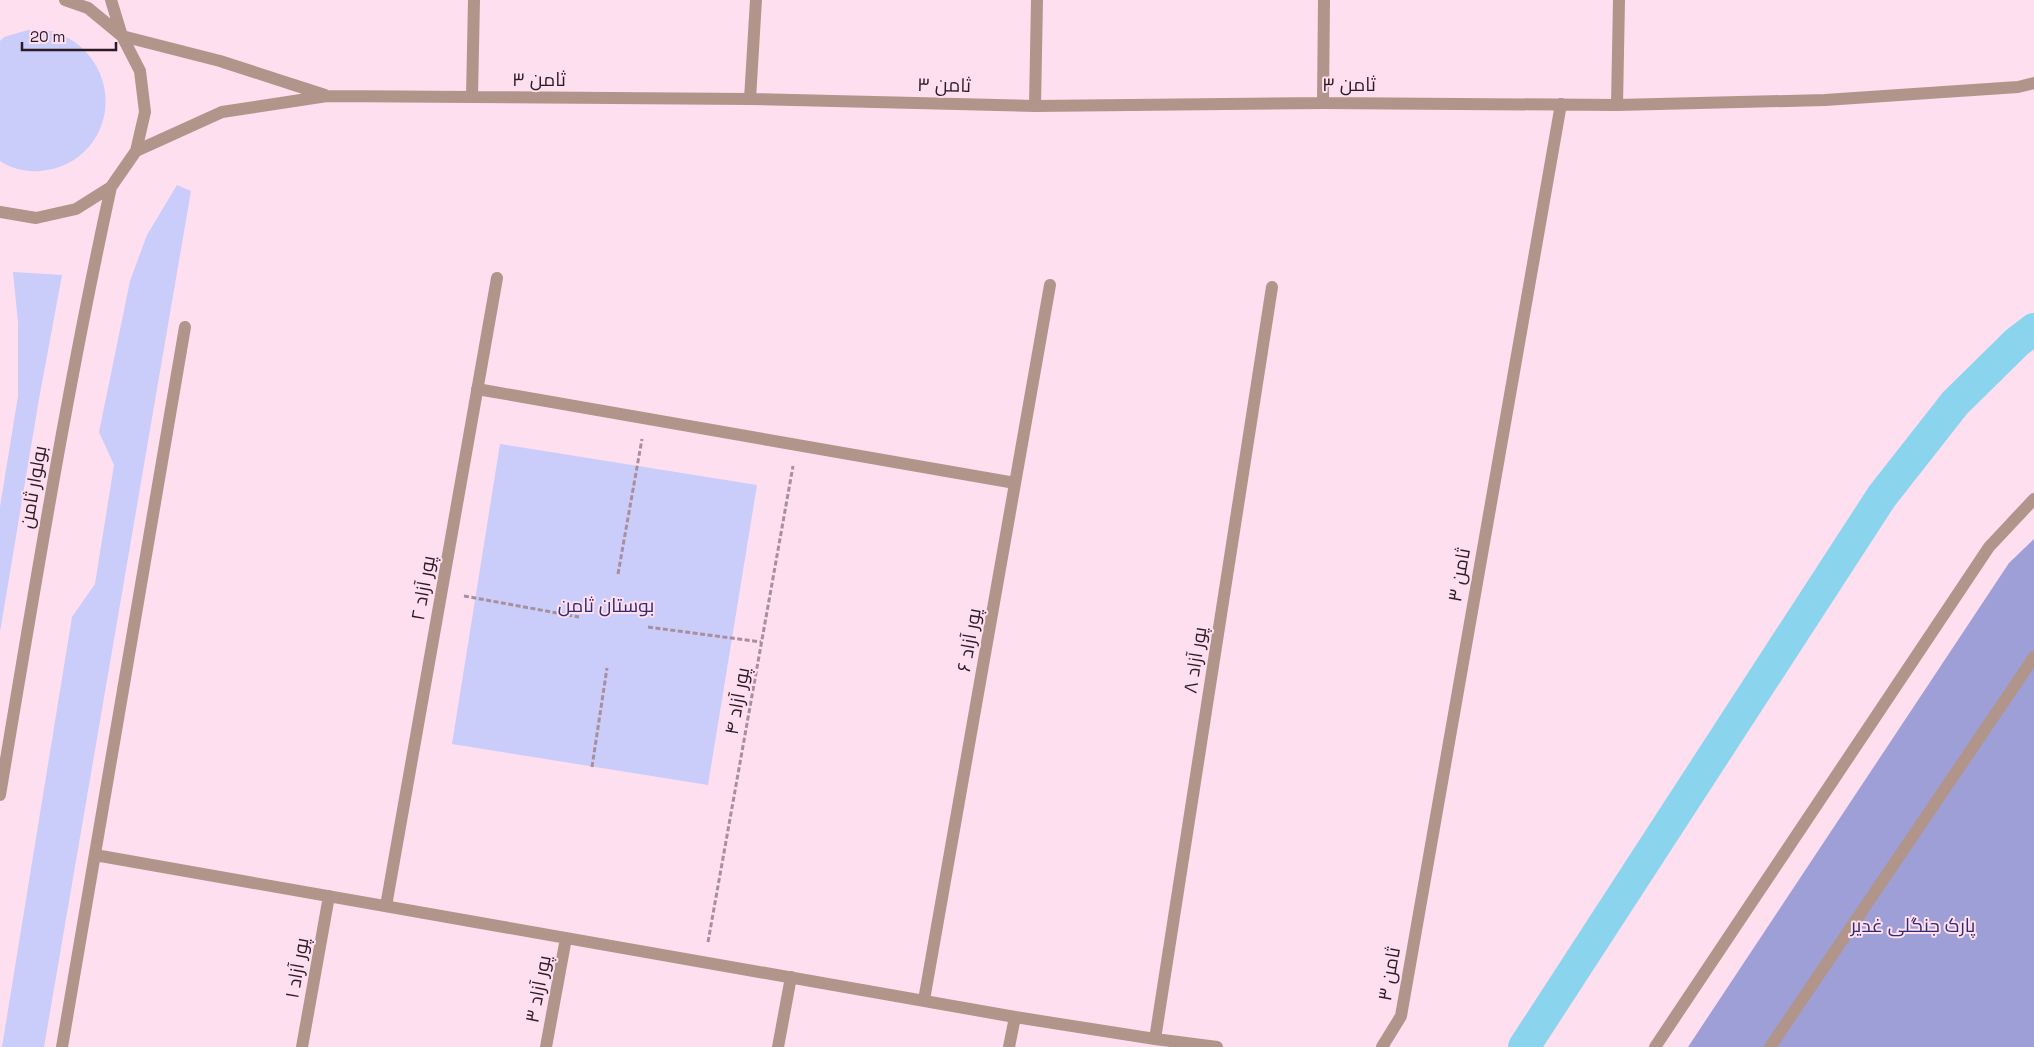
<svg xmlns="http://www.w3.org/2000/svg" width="2034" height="1047" font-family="'Space Grotesk',Cairo,sans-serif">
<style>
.green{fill:#caccf9}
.forest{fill:#9e9fd7}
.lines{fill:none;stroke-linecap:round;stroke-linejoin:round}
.canal{stroke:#8bd4ee;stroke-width:32}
.path{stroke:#a88f9d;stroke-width:3;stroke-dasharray:5 2.5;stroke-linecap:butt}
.minor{stroke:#b1958a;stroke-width:12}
.labels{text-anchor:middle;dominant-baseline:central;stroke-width:4;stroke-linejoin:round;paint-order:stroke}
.street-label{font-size:19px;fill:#2c1b25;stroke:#fddff0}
.park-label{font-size:19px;fill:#322b6e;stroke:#fddff0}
</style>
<rect width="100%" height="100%" fill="#fddff0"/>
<path class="green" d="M28 30C35 31 43 30 51 31 61 33 73 40 81 47 128 90 104 166 40 171 26 172 12 169 0 161V41L4 37Z
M177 185 191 191 44 1047H2L72 617 95 584 114 465 99 432 130 281 147 235Z
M13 272 62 275 39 399 0 632V507L18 396V322Z
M500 444 757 485 708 785 452 744Z"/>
<path class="forest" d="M2034 539V1047H1688L2009 563Z"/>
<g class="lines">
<path class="canal" d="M1524 1047 1882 496 1955 403 2017 342 2034 329"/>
<path class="path" d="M618 574 642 439
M464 596 579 617
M648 627 761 642
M592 767 607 668
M708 942 793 466"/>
<path class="minor" d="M111 0 122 36
M122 36 220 61 325 95
M472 97 474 0
M750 99 756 0
M1323 103 1324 0
M1617 105 1619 0
M1035 106 1037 0
M136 151 222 112 327 96 750 99 1035 106 1323 103 1617 105 1825 100 2018 87 2034 83
M0 212 36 218 76 209 111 187 136 151 145 112 140 71 122 36 88 8 65 0
M477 389 1015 483
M0 795C34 592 67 388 111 187
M95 855 1015 1017 1155 1039 1217 1047
M386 906 497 278
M924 1000 1050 285
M1155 1039 1272 287
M62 1047 185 327
M302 1047 329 896
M546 1047 566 938
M778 1047 791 977
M1009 1047 1015 1017
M1382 1047 1401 1016 1561 104
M1655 1047 1989 547 2034 499
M1770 1047 2034 657"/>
</g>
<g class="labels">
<g class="street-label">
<text x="539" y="79">ثامن ۳</text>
<text x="1349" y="84">ثامن ۳</text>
<text transform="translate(944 85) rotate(1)">ثامن ۳</text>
<text transform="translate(33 487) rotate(-80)">بولوار ثامن</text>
<text transform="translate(1459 575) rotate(-80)">ثامن ۳</text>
<text transform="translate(423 588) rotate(-80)">پور آزاد ۲</text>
<text transform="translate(969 640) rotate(-80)">پور آزاد ۶</text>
<text transform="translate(1195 660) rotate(-81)">پور آزاد ۸</text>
<text transform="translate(737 701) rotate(-80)">پور آزاد ۴</text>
<text transform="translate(297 968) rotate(-80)">پور آزاد ۱</text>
<text transform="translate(1389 974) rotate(-80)">ثامن ۳</text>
<text transform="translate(538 989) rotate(-79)">پور آزاد ۳</text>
</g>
<g class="park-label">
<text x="606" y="605">بوستان ثامن</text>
<text x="1913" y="925">پارک جنگلی غدیر</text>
</g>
</g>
<path d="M22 42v8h94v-8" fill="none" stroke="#2c1b25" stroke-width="2.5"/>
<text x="30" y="42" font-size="15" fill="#2c1b25" stroke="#fddff0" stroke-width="4" paint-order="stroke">20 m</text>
</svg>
